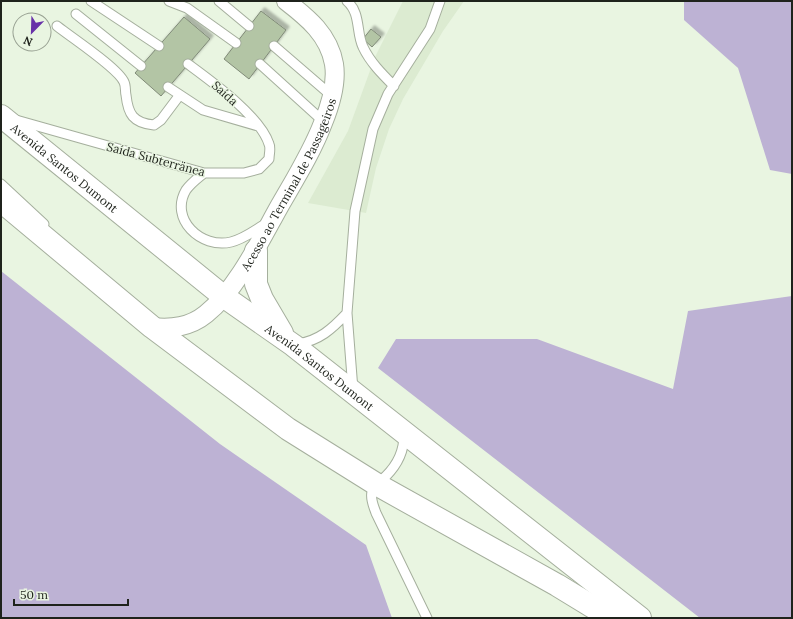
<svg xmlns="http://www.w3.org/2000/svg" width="793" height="619" font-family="Lora,serif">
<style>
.built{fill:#dcebd1}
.forest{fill:#bdb2d4}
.building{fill:#b3c5a5;stroke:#808a78;filter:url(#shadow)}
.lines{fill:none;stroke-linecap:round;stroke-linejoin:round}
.lane-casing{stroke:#a5af9d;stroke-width:11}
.street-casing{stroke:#a5af9d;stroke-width:20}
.secondary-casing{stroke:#a5af9d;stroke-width:24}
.lane{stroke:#fff;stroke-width:9}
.street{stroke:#fff;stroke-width:18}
.secondary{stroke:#fff;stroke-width:22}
.labels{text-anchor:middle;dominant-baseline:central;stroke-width:3;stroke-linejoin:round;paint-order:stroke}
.street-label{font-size:12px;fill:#1f231c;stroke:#e9f5e1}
</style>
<defs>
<filter id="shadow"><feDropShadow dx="3.5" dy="-3.5" stdDeviation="1" flood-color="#0004"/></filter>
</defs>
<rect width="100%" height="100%" fill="#e9f5e1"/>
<path class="built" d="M403 1H464L443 31 403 99 389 129 376 168 366 213 308 203 348 131 375 57Z"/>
<path class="forest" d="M684 1H792V174L770 170 738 68 684 20Z
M1 271 220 444 366 545 392 618H1Z
M792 296V618H700L378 368 396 339H537L673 389 688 311Z"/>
<path class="building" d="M261 11 286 30 249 79 224 59Z
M184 17 210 39 161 96 135 73Z
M371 29 381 37 372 47 363 39Z"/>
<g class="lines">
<g class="lane-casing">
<path id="lane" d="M91 1 159 46
M169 1 187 8 236 43
M219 1 249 26
M347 1C361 13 356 33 363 47 370 62 382 74 394 86
M76 14 141 66
M57 26C72 38 118 68 124 82 126 86 125 91 126 95 128 114 133 123 154 125L161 120 179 96
M274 46 332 96
M260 64 324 122
M168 87 203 110 258 126
M16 120 204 173H244L259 169 269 159C269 154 271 148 269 144 260 116 211 81 188 64
M204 173C198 178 191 183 186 190 169 219 201 249 231 242 244 239 255 230 267 223
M1 184 44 224
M297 344C319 341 332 329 347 313
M353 390 347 313 355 211 373 129 388 94 430 29 440 1
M404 435C404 451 397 465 386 476 380 482 373 484 372 492 370 499 374 507 376 513L427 618"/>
</g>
<g class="street-casing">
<g id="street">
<path id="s1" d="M152 327C172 329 190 327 206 314 237 289 260 241 279 207 295 179 312 152 323 123 330 106 337 83 334 64 329 35 308 18 286 1"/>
</g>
</g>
<g class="secondary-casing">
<g id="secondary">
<path id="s2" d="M1 116 223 296 293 345 640 618"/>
<path d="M1 201 152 327 288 429 376 484 557 585 611 618"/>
<path d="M256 251V284L262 299 282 333"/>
</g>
</g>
<use href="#lane" class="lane"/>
<use href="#street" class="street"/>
<use href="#secondary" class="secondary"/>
</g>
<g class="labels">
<g class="street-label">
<text transform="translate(225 93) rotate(42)">Saída</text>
<text transform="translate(156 159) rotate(15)">Saída Subterränea</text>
<text stroke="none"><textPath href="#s2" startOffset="82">Avenida Santos Dumont</textPath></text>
<text stroke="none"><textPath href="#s1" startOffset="212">Acesso ao Terminal de Passageiros</textPath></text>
<text stroke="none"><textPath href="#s2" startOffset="406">Avenida Santos Dumont</textPath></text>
</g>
</g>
<rect width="793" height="619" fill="none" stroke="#1f231c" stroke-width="4"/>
<g transform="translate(32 32) rotate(203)"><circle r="19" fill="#e9f5e1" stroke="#98a192"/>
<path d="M0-3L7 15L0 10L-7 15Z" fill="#6832a8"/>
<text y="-6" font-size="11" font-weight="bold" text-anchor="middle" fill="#1f231c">N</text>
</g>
<path d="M14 599v6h114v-6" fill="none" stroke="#1f231c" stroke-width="2"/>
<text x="20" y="599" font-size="12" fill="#1f231c" stroke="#e9f5e1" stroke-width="3" paint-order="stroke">50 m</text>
</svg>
